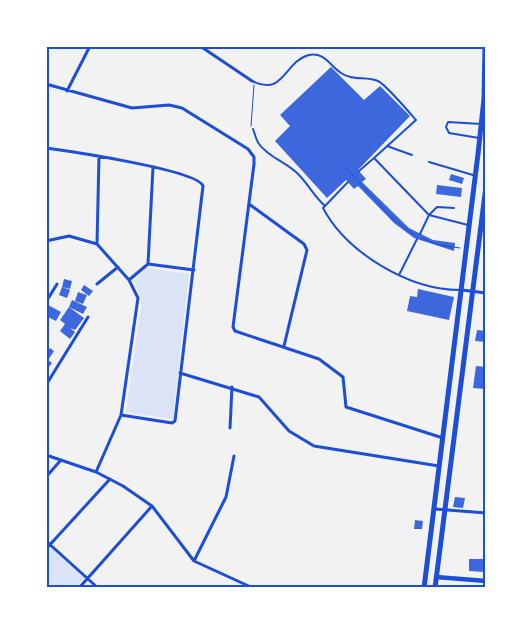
<svg xmlns="http://www.w3.org/2000/svg" width="532" height="634" font-family="Raleway,sans-serif">
<style>
.green{fill:#dbe4f7}
.building{fill:#3d67dc}
.lines{fill:none;stroke-linecap:round;stroke-linejoin:round}
.path{stroke:#1d4ed8;stroke-width:1}
.service{stroke:#1d4ed8;stroke-width:2}
.minor{stroke:#1d4ed8;stroke-width:3}
.secondary{stroke:#1d4ed8;stroke-width:4.5}
.primary{stroke:#1d4ed8;stroke-width:5}
.neatline{fill:none;stroke:#1d4ed8;stroke-width:2}
</style>
<rect width="100%" height="100%" fill="#f2f2f2"/>
<path class="green" d="M146 268 189 274 173 419 126 412 141 307V297L134 281Z
M51 548 84 578 75 588H46V553Z"/>
<path class="building" d="M331 67 364 100 380 86 410 116 358 170 366 179 362 182 409 228 433 240 455 243 454 251 414 238 394 223 358 186 354 189 346 180 327 198 275 141 290 126 280 115Z
M451 174 464 178 462 184 449 180Z
M437 185 462 188 461 197 436 194Z
M64 279 72 281 70 289 62 287Z
M84 285 93 291 89 296 81 290Z
M62 287 70 290 67 298 59 295Z
M418 289 454 297 449 320 407 311 410 296 417 297Z
M78 292 87 295 83 304 75 301Z
M72 300 87 307 83 314 69 307Z
M48 305 61 312 56 321 46 316Z
M69 307 84 318 75 330 70 328 75 332 70 339 60 331 65 324 60 320Z
M477 330 486 331V342L475 341Z
M50 348 54 351 48 360 52 363 46 371V354Z
M476 366 486 367V389L473 388Z
M455 497 465 498 463 508 453 507Z
M415 520 423 521 422 529H414Z
M469 559H485L484 572 469 571Z"/>
<g class="lines">
<path class="path" d="M251 126 254 85
M346 168 394 220 415 235
M421 238 439 245 460 248"/>
<path class="service" d="M252 81C285 97 284 61 309 55 325 52 330 66 341 73 352 81 367 76 378 81 386 85 409 112 416 120L374 158 429 215 468 225
M253 129C255 134 256 140 259 144 269 158 287 162 299 175 308 184 314 196 324 205
M479 138 449 133 446 127 448 122 481 124
M387 146 412 155
M429 162 473 175
M359 171 374 158
M348 182 323 208C347 253 409 290 460 290
M420 234 429 215 437 207 454 208
M399 275 417 239"/>
<path class="minor" d="M200 46 252 81
M46 84 132 108 169 105 182 108 248 149 254 157V164L233 327 235 331 319 359 343 377 346 407 443 438
M67 91 90 46
M46 148C68 151 198 170 203 186L175 421 172 423 121 415
M249 204 304 244 307 250 284 346
M46 241 69 236 97 244 129 280 138 298 121 415 96 472
M97 244 99 156
M148 264 153 167
M129 280 148 264 194 270
M97 284 118 267
M462 290 486 293
M46 302 57 284
M180 373 259 397 289 431 314 446 439 466
M46 385 88 317
M230 428 232 387
M46 455 96 472 123 486 152 506 194 561 253 588
M46 477 61 460
M435 509 486 513
M46 541 98 588
M46 549 110 479
M194 561 226 497 234 456
M79 588 152 506"/>
<path class="secondary" d="M436 577 486 581"/>
<path class="primary" d="M424 588 478 154 484 99 485 46
M435 588 486 186"/>
</g>
<rect width="532" height="634" fill="none" stroke="#ffffff" stroke-width="95"/>
<rect x="48" y="48" width="436" height="538" class="neatline"/>
</svg>
